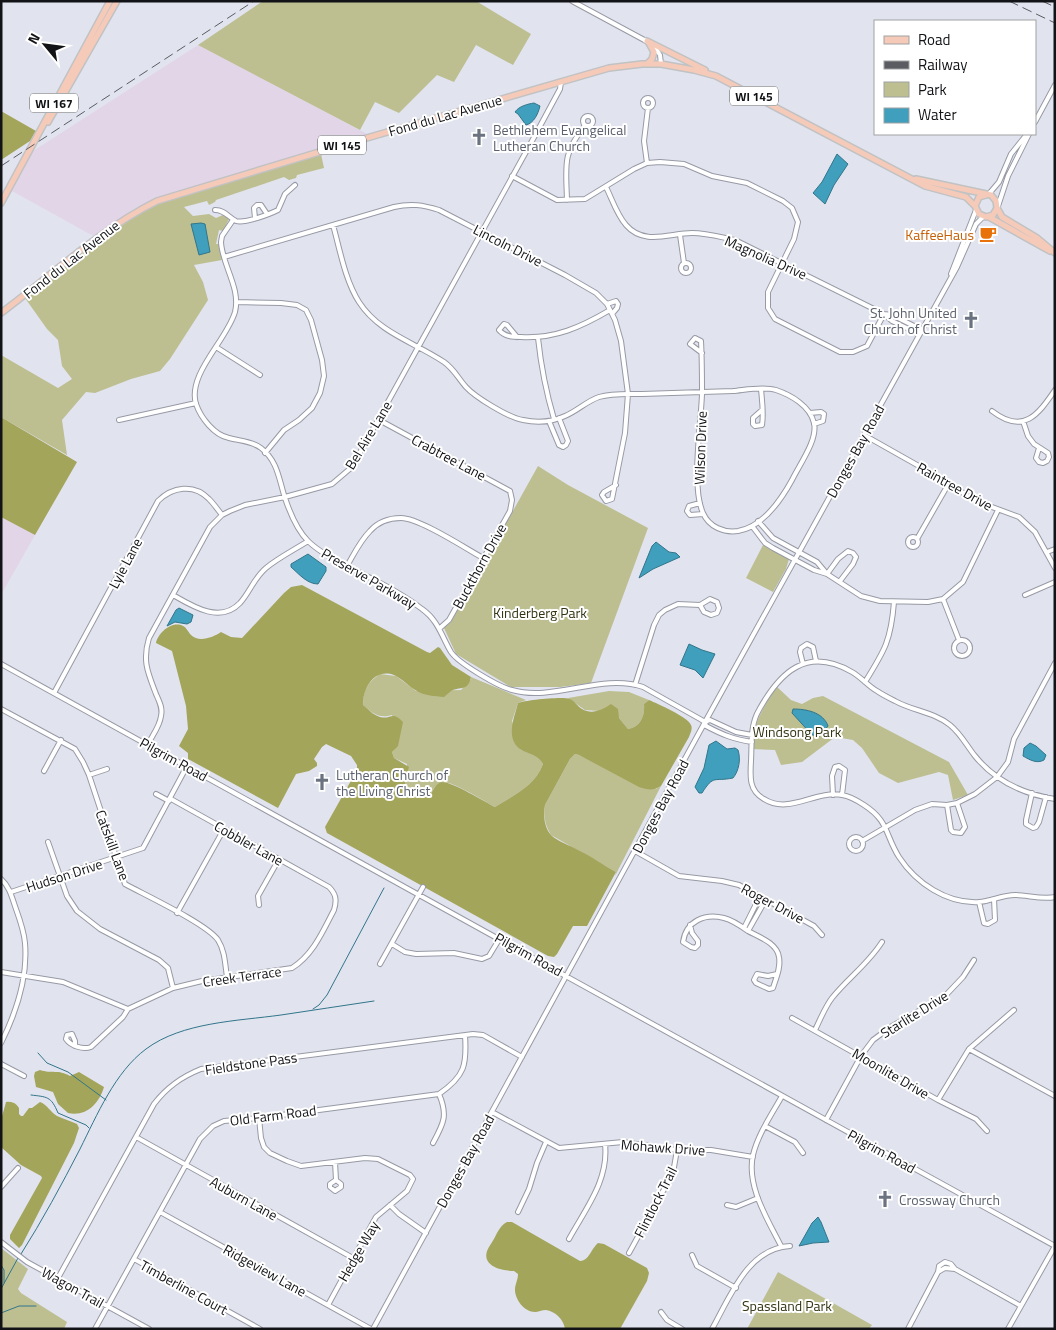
<svg xmlns="http://www.w3.org/2000/svg" width="1056" height="1330" font-family="'Titillium Web',sans-serif">
<style>
.commercial{fill:#e3d5e8}
.green{fill:#bdbf91}
.forest{fill:#a3a55b}
.water{fill:#409fbc;stroke:#32758a}
.lines{fill:none;stroke-linecap:round;stroke-linejoin:round}
.stream{stroke:#32758a;stroke-width:1}
.minor-casing{stroke:#979aa5;stroke-width:6}
.major-casing{stroke:#c1c2c3;stroke-width:8}
.minor{stroke:#fff;stroke-width:4}
.major{stroke:#f5cab9;stroke-width:5}
.rail{stroke:#5a5c62;stroke-width:1;stroke-dasharray:10 5;stroke-linecap:butt}
.labels{text-anchor:middle;dominant-baseline:central;stroke-width:4;stroke-linejoin:round;paint-order:stroke}
.shield{fill:#fff;stroke:#595a5d;stroke-width:1}
.shield-label{font-size:12px;font-weight:bold;fill:#121317}
.street-label{font-size:14px;fill:#121317;stroke:#fff}
.worship-label{font-size:14px;fill:#5b616d;stroke:#fff;text-anchor:start}
.food-label{font-size:14px;fill:#c56008;stroke:#fff;text-anchor:end}
.park-label{font-size:14px;fill:#333413;stroke:#fff}
</style>
<rect width="100%" height="100%" fill="#e1e4ef"/>
<path class="commercial" d="M198 45 369 135 159 197 132 210 95 237 12 191 33 151Z
M1 517 35 535 1 595Z"/>
<path class="green" d="M263 1H476L531 34 513 65 476 45 454 82 437 75 399 113 375 102 360 130 198 45Z
M321 154 324 168 297 175 296 178 289 180 284 177 216 200 215 202 209 205 207 201 184 207 193 216 209 214 216 218 223 215 229 219 223 231 219 230 216 244H219L222 260 194 265 203 282 208 300 170 359 160 371 131 379 95 393 86 392 62 420 67 455 1 417V355L58 388 72 379 62 366 58 340 47 329 25 298C70 263 113 225 165 201Z
M538 466 568 485 648 528 591 683 560 687H511L456 654 444 628 451 622Z
M763 545 789 559 786 569 773 592 746 578Z
M380 674 396 676 416 691 461 690 471 679V677L526 700 518 703 512 721 521 750 539 757 543 764C535 786 514 795 495 807 484 801 454 782 443 782 431 782 435 804 415 794 400 787 407 777 407 764L394 758 392 752C404 739 398 730 392 715 379 719 372 713 363 705 363 690 368 682 380 674Z
M776 686 791 700 802 704 813 698 823 696 949 762 968 795 953 800 948 775 939 772 898 783 879 773 862 748 853 740 835 737 802 762 781 765 775 750 751 749C755 741 754 733 756 725 760 712 770 698 776 686Z
M609 691 629 692 649 700 644 704C645 715 641 727 628 729L619 718 600 711 585 710 568 698Z
M575 754 579 755 656 789 661 786 615 876 616 872 551 835C545 825 543 816 545 805L570 759Z
M1 1248 28 1269 18 1289 21 1293 67 1322 64 1329H1Z
M778 1272 872 1325 869 1329H747Z"/>
<path class="forest" d="M1 111 36 131 30 141 1 160Z
M1 417 77 462 35 535 1 517Z
M302 585 427 652 430 653 438 647 440 648 452 665 471 677C468 692 460 686 451 691 449 693 446 695 444 697 435 696 425 696 417 691 409 687 403 679 394 675 374 668 363 688 363 705 368 709 373 715 380 717 391 720 392 710 403 722L398 746 392 752 394 758 409 767C406 778 401 787 413 794 416 795 421 797 425 797 434 796 433 783 442 782 453 782 485 802 495 807 514 795 535 786 543 764 538 755 532 755 523 751 504 740 514 719 518 703 525 700 564 696 570 699 575 701 577 706 582 709 592 715 602 710 611 704L618 709 619 718 628 729C641 727 645 715 644 704L649 700C658 704 688 717 691 725 693 729 690 734 689 737L661 786C653 791 648 790 639 787L579 755 575 754 570 759 545 805C543 814 544 827 551 835 558 842 570 845 578 850 591 856 603 865 616 872L587 926H573L557 954 554 957 548 956 327 833 325 827 357 770V765L351 756 326 744 322 747 314 759 317 763V766L309 771 296 774 278 808 188 759V753L179 746 188 729 186 706 172 651 156 643C158 633 172 620 183 626 187 628 188 632 191 635 199 643 214 637 221 632L231 637 242 638 284 593 291 587Z
M40 1070C52 1074 58 1069 70 1076L79 1072 104 1087C99 1104 86 1117 68 1113L58 1104 53 1092 36 1087 34 1076 35 1072Z
M6 1102C12 1101 16 1103 19 1108V1114L21 1116H23L29 1108H32L40 1102C48 1105 50 1112 57 1116 63 1119 71 1121 77 1124L79 1128 74 1143 22 1245 19 1248 10 1239V1235L42 1178 41 1176 21 1165 1 1147V1120Z
M507 1222H512L580 1261C589 1261 591 1249 598 1243L604 1244 647 1268 649 1273 647 1281 620 1329H565C564 1320 555 1311 546 1310 542 1310 538 1312 535 1312 524 1312 515 1299 515 1290 515 1284 518 1280 518 1274L514 1271C503 1271 482 1267 487 1251 489 1246 493 1241 495 1237 498 1231 501 1225 507 1222Z"/>
<path class="water" d="M534 103 540 106C538 114 534 123 526 125L518 114 515 112C519 106 528 104 534 103Z
M837 154 848 164 834 185 825 204 813 193 822 182Z
M201 223 205 224 210 252 199 255 191 224Z
M656 542 669 552 676 553 680 557 653 569 639 578 652 546Z
M308 554 326 567V571L318 584C307 584 299 574 291 567V564Z
M179 608 193 615 191 622 187 624 175 622 167 626 176 610Z
M689 644 702 650 715 654 703 678 695 670 680 665Z
M793 709C806 709 823 712 828 726L820 736 812 735 792 713Z
M716 741 727 749 735 748 738 750C741 759 739 771 733 778 714 782 714 774 702 793H699L695 787 704 768 709 745Z
M1030 743 1036 746 1046 755 1044 760C1037 764 1030 760 1023 756L1024 748Z
M818 1217 821 1222 829 1242 813 1243 799 1246 812 1223Z"/>
<g class="lines">
<path class="stream" d="M313 1009 319 1005 327 995 384 888
M38 1053 47 1063 68 1072 106 1100
M31 1095C47 1097 51 1096 58 1113L86 1125 89 1128
M21 1254C42 1221 62 1184 80 1149 97 1115 115 1072 146 1049 182 1022 238 1021 281 1015 312 1010 343 1006 374 1001
M1 1265 4 1270V1283
M1 1289 18 1258
M1 1313 19 1306H36"/>
<g class="minor-casing">
<path id="minor" d="M572 1 648 42
M654 46 660 55 661 64
M643 103a5 5 0 1 1 10 0a5 5 0 1 1-10 0Z
M583 121a5 5 0 1 1 10 0a5 5 0 1 1-10 0Z
M1035 122 1055 85
M647 163 644 141 648 108
M512 176 557 200 585 199 634 169 647 163 660 162 684 164 712 176 747 183 783 201 792 208 798 222 794 239 768 292V308L775 319 840 352H853L867 346 884 314
M606 187C612 199 617 215 626 225 644 246 670 233 692 233 707 233 720 237 735 240L884 314 892 321 919 334
M988 195 999 182 1011 154 1027 134
M567 200C566 164 562 155 585 125
M998 206 1008 176 1029 134
M215 210C225 210 228 217 236 221 244 224 270 214 278 210L285 194 295 185
M255 218 254 208 257 205H261L267 214
M233 220 222 236 221 242C222 265 241 288 235 312 227 340 187 374 196 404 201 418 214 435 229 438 240 441 252 441 261 448 278 461 279 480 285 498 290 513 297 530 308 541 319 552 333 559 346 566 371 578 400 592 422 609 438 620 442 637 451 652 458 663 499 687 512 690 554 702 601 673 643 687L700 719 705 722 706 726C723 735 733 739 752 742
M333 225C340 250 345 280 359 302 379 333 414 342 444 362 454 369 458 378 466 387 475 397 509 418 523 420 537 423 552 422 565 416 577 411 587 401 599 397 612 393 628 394 642 394 672 393 702 392 733 391 745 390 763 386 776 390 791 395 810 406 814 423 818 440 799 465 792 480 781 500 762 527 738 531 724 533 709 527 703 513 691 487 701 424 702 394 702 376 702 359 701 341L695 338 690 344 702 353
M680 235 684 263
M224 257 394 207C411 203 423 205 439 210L565 275 596 293 607 304 615 320 621 341 628 394 625 433 612 499 606 501 602 495 604 492 616 485
M681 268a5 5 0 1 1 10 0a5 5 0 1 1-10 0Z
M951 274 976 210
M236 302 281 303 297 305 306 310 311 320 322 360 324 376 320 393 312 408 299 420 284 430 265 453
M607 304 616 301 618 304 617 308 612 314
M884 314 892 315 922 330
M517 337 507 325 504 324 499 330C505 337 513 337 521 337 555 339 581 327 610 310
M538 338C541 366 546 392 554 419
M216 347 260 375
M761 389C762 401 764 413 762 425L755 426 753 424V418L762 410
M992 411C1023 435 1038 415 1055 390
M810 413 821 412 824 414 823 421 814 424
M119 420 196 403
M379 420 510 491 512 500 510 511 449 620 440 628
M549 421 559 445 563 447 566 445 568 441 559 418
M1023 421 1028 436 1034 444 1048 453 1049 457 1047 461 1043 463 1039 462 1036 458 1039 448
M864 435 949 483 973 500 1019 517 1035 532 1055 568
M700 503 689 506 687 511 690 515 703 514
M758 521 773 538 817 562 827 574
M752 526 765 543 773 548 814 570 827 574 861 596 880 601 928 602 943 599 963 582 998 510
M908 542a5 5 0 1 1 10 0a5 5 0 1 1-10 0Z
M917 539 949 483
M1047 552 1055 549
M347 566C354 554 360 541 370 531 378 522 389 518 401 518 419 518 465 548 483 558
M827 574 838 559 848 551 853 553 856 557 853 564 840 581
M173 595C192 606 220 624 240 603 250 592 254 578 266 568 278 558 294 550 308 541
M1025 595 1055 582
M943 599 959 640
M954 648a8 8 0 1 1 16 0a8 8 0 1 1-16 0Z
M1 664C353 856 703 1053 1055 1246
M803 664 800 652 801 648 807 644 813 647 816 661
M865 682C885 650 891 640 894 602
M635 685 654 625 659 615 665 610 678 604 700 605 704 612 711 615 717 613 719 608 717 602 710 599 700 605
M54 693 158 501C172 487 194 483 209 499 214 504 218 510 222 515
M1 709 75 749 83 762 89 775 125 884C145 895 207 924 218 940 225 951 225 964 227 977
M705 722 710 720 736 732 752 735
M148 744C152 736 160 726 161 716 163 708 159 701 156 694 148 673 142 661 149 638L210 527 222 515 230 511 245 505 285 497 332 484 352 467 532 141 560 89 561 82
M44 771 61 740
M89 775 107 769
M1032 793 1026 820V824L1033 828 1036 827 1039 822 1046 797
M156 794 169 801
M833 795 832 776 835 767 839 766 845 770 842 795
M1055 799C1023 794 996 782 975 756 967 746 961 734 950 725 934 712 913 711 895 701 889 698 883 695 877 691 868 686 861 677 852 672 807 646 780 672 759 710 750 725 752 744 751 761 750 777 749 791 764 799 789 815 815 790 842 795 849 796 858 801 864 805 889 821 885 835 899 857 916 883 947 904 979 902 991 901 1003 895 1015 895 1028 895 1042 900 1055 897
M947 805 951 830 953 832 961 833 965 827 957 803
M849 844a7 7 0 1 1 14 0a7 7 0 1 1-14 0Z
M862 841 915 810 932 804 947 805 957 803 975 794 997 777 1008 762 1014 739 1055 663
M48 842 67 896 77 911 100 929 159 960 168 968 173 988
M635 851 679 876 722 881 739 885 814 926 822 935
M1 879C10 887 12 898 16 909 20 920 24 932 25 943 28 978 16 1013 1 1043
M11 892 143 848 187 766
M979 902 984 923 988 924 995 920 994 899
M259 905 258 896 279 859
M177 913 224 829
M690 925 692 933 698 941V945L695 948 691 947 683 942C686 921 705 913 724 918 732 920 741 926 748 931 759 937 777 943 779 957 781 968 776 978 773 988L769 989 756 983 754 980 757 974 768 976 777 974
M744 928 760 896
M748 931 766 899
M392 944 405 952 416 954 454 953 482 959 489 956 500 938
M380 964 423 887
M1 972 63 982 128 1009
M128 1009 173 988 202 981 292 968C313 955 323 931 334 910 337 900 336 894 329 887L171 799
M792 1018 938 1100 976 1119 987 1131
M815 1030C820 1020 825 1007 832 998 848 978 868 964 882 942
M75 1046V1041L72 1034 67 1035 66 1039C71 1046 83 1050 91 1047L123 1017 128 1009
M969 1049 1055 1096
M1 1064 24 1076
M938 1100 969 1049 1014 1010
M492 1112 559 1148 623 1142 677 1150H711L753 1157
M259 1118 261 1138 264 1147 270 1153 287 1161 301 1166 365 1158 378 1159 410 1175 413 1179 407 1191 376 1217 328 1305
M826 1120 861 1056 873 1040 892 1026 945 996 963 977 974 960
M765 1126 795 1142 803 1153
M136 1137 353 1258
M433 1143C444 1123 448 1115 439 1094
M335 1162 336 1180 341 1184V1187L335 1191 330 1187V1184L336 1180
M1 1187 18 1168
M390 1205 399 1214 426 1233
M727 1205 736 1207 758 1198
M160 1212 371 1329
M518 1212 529 1189 537 1163 546 1142
M569 1239C586 1208 609 1180 605 1144
M1 1242 27 1262 149 1329
M781 1246C768 1220 746 1186 753 1155 758 1134 772 1114 782 1096
M629 1253 673 1173 677 1150
M692 1255 697 1266 736 1288
M134 1259 260 1329
M938 1272 939 1266 945 1262 951 1264 955 1269
M58 1278 154 1104C167 1087 181 1077 201 1069L473 1034 483 1035 522 1057
M661 1312 667 1320 682 1329
M95 1329 200 1139 213 1126 224 1121 259 1118 439 1094C465 1076 467 1065 465 1035
M373 1329 705 722 957 267 976 224 983 217
M712 1329C730 1297 748 1248 790 1246
M908 1329 938 1272 945 1268 955 1269 1021 1306
M1008 1329 1055 1246"/>
</g>
<g class="major-casing">
<path id="major" d="M647 41 705 70
M648 63 652 59 654 52 649 43
M48 122 117 1
M916 179 991 195 996 201 997 208 993 215 986 217 979 214 975 206 979 197 986 195
M1 203 110 1
M997 208 1002 217 1037 238 1055 253
M989 217 1050 251
M1 313C52 275 99 230 157 201L339 146 609 68 642 64H661L694 70 716 76 925 186 966 197 975 206"/>
</g>
<use href="#minor" class="minor"/>
<use href="#major" class="major"/>
<path class="rail" d="M1009 1 1055 23
M1042 1 1055 7
M1 166 254 1"/>
</g>
<defs>
<g id="church-bare" transform="scale(1.35)"><path d="M-1.2-6h2.4v3.5h3.3v2.4h-3.3V6h-2.4V-.1h-3.3v-2.4h3.3Z" fill="#6b7280" stroke="#fff" stroke-width="2.5" paint-order="stroke"/></g>
<g id="cafe-bare" transform="scale(1.35)"><path d="M-5.5-4.5H6V0H3Q3 3.5 0 3.5H-2.5Q-5.5 3.5-5.5 0ZM3-3.2v2h1.7v-2ZM-6 4.5H4V6H-6Z" fill="#e8710a" stroke="#fff" stroke-width="2.5" paint-order="stroke"/></g>
</defs>
<g fill-rule="evenodd">
<use href="#church-bare" x="479" y="137"/>
<use href="#cafe-bare" x="988" y="234"/>
<use href="#church-bare" x="971" y="320"/>
<use href="#church-bare" x="322" y="782"/>
<use href="#church-bare" x="885" y="1199"/>
</g>
<g class="labels">
<g class="shield">
<rect x="730" y="86.5" width="48" height="19" rx="4"/>
<rect x="30" y="93.5" width="48" height="19" rx="4"/>
<rect x="318" y="135.5" width="48" height="19" rx="4"/>
</g>
<g class="shield-label">
<text x="754" y="96">WI 145</text>
<text x="54" y="103">WI 167</text>
<text x="342" y="145">WI 145</text>
</g>
<g class="street-label">
<text transform="translate(445 115) rotate(-16)">Fond du Lac Avenue</text>
<text transform="translate(508 245) rotate(27)">Lincoln Drive</text>
<text transform="translate(766 257) rotate(24)">Magnolia Drive</text>
<text transform="translate(71 259) rotate(-38)">Fond du Lac Avenue</text>
<text transform="translate(368 435) rotate(-59)">Bel Aire Lane</text>
<text transform="translate(700 448) rotate(-88)">Wilson Drive</text>
<text transform="translate(855 451) rotate(-61)">Donges Bay Road</text>
<text transform="translate(449 457) rotate(28)">Crabtree Lane</text>
<text transform="translate(955 486) rotate(29)">Raintree Drive</text>
<text transform="translate(125 563) rotate(-62)">Lyle Lane</text>
<text transform="translate(479 566) rotate(-61)">Buckthorn Drive</text>
<text transform="translate(369 578) rotate(30)">Preserve Parkway</text>
<text transform="translate(174 759) rotate(29)">Pilgrim Road</text>
<text transform="translate(660 806) rotate(-62)">Donges Bay Road</text>
<text transform="translate(249 843) rotate(29)">Cobbler Lane</text>
<text transform="translate(113 845) rotate(70)">Catskill Lane</text>
<text transform="translate(64 875) rotate(-18)">Hudson Drive</text>
<text transform="translate(773 903) rotate(28)">Roger Drive</text>
<text transform="translate(529 954) rotate(29)">Pilgrim Road</text>
<text transform="translate(242 976) rotate(-8)">Creek Terrace</text>
<text transform="translate(914 1014) rotate(-32)">Starlite Drive</text>
<text transform="translate(251 1063) rotate(-8)">Fieldstone Pass</text>
<text transform="translate(891 1073) rotate(30)">Moonlite Drive</text>
<text transform="translate(273 1115) rotate(-7)">Old Farm Road</text>
<text transform="translate(663 1147) rotate(4)">Mohawk Drive</text>
<text transform="translate(882 1151) rotate(29)">Pilgrim Road</text>
<text transform="translate(465 1161) rotate(-61)">Donges Bay Road</text>
<text transform="translate(244 1198) rotate(29)">Auburn Lane</text>
<text transform="translate(655 1202) rotate(-63)">Flintlock Trail</text>
<text transform="translate(358 1251) rotate(-60)">Hedge Way</text>
<text transform="translate(265 1270) rotate(29)">Ridgeview Lane</text>
<text transform="translate(73 1287) rotate(29)">Wagon Trail</text>
<text transform="translate(184 1287) rotate(29)">Timberline Court</text>
</g>
<g class="worship-label">
<text x="493" y="129">Bethlehem Evangelical<tspan x="493" dy="16">Lutheran Church</tspan></text>
<text x="957" y="312" text-anchor="end">St. John United<tspan x="957" dy="16">Church of Christ</tspan></text>
<text x="336" y="774">Lutheran Church of<tspan x="336" dy="16">the Living Christ</tspan></text>
<text x="899" y="1199">Crossway Church</text>
</g>
<g class="food-label">
<text x="974" y="234">KaffeeHaus</text>
</g>
<g class="park-label">
<text x="540" y="612">Kinderberg Park</text>
<text x="797" y="731">Windsong Park</text>
<text x="787" y="1305">Spassland Park</text>
</g>
</g>
<rect width="1056" height="1330" fill="none" stroke="#121317" stroke-width="5"/>
<rect x="874" y="20" width="162" height="115" fill="#ffffff" stroke="#a0a1a2"/>
<rect x="884" y="36" width="25" height="8" fill="#f5cab9" stroke="#a0a1a2"/>
<text x="918" y="45" font-size="15" fill="#121317">Road</text>
<rect x="884" y="61" width="25" height="8" fill="#5a5c62" stroke="#a0a1a2"/>
<text x="918" y="70" font-size="15" fill="#121317">Railway</text>
<rect x="884" y="82" width="25" height="15" fill="#bdbf91" stroke="#a0a1a2"/>
<text x="918" y="95" font-size="15" fill="#121317">Park</text>
<rect x="884" y="108" width="25" height="15" fill="#409fbc" stroke="#a0a1a2"/>
<text x="918" y="120" font-size="15" fill="#121317">Water</text>
<g transform="translate(45 45) rotate(299)" stroke="#ffffff" stroke-width="4" paint-order="stroke">
<path d="M0-4L9 19L0 12L-9 19Z" fill="#121317"/>
<text y="-8" font-size="14" font-weight="bold" text-anchor="middle" fill="#121317">N</text>
</g>
</svg>
